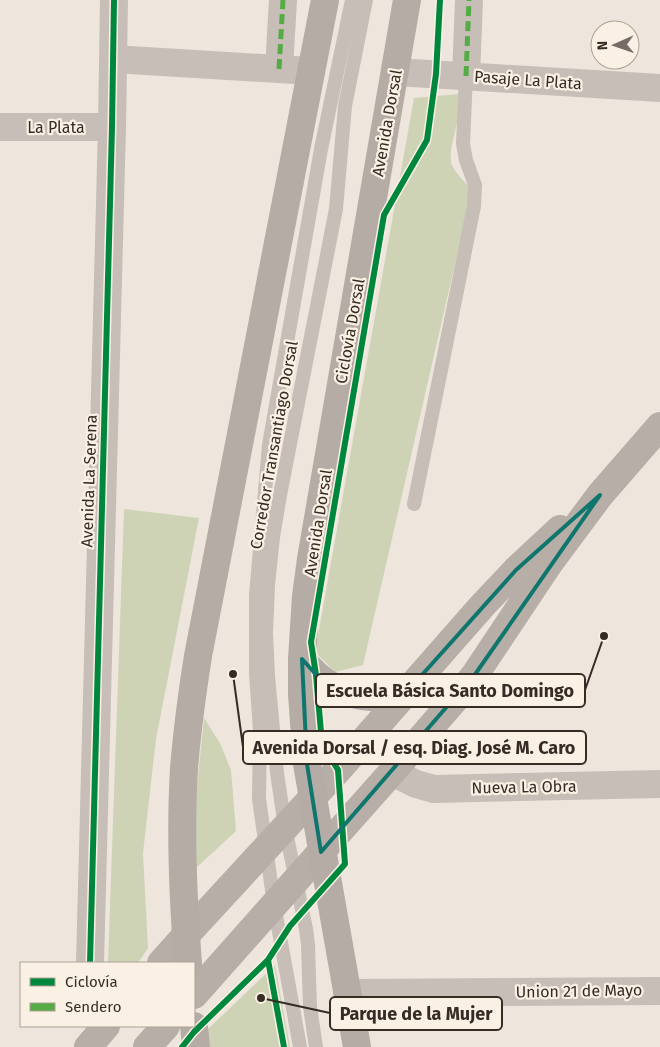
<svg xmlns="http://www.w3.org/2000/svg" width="660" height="1047" font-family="'Fira Sans',sans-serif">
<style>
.green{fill:#ced3b6}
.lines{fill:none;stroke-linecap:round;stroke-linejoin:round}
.service{stroke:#c6beb7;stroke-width:14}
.minor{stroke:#c6beb7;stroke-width:28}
.secondary{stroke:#b7aea7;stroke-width:28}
.primary{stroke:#b5aca6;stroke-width:28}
.quiet{stroke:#55ab44;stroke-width:5;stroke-dasharray:10 5;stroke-linecap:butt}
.cycleway-casing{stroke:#fbf0e4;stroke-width:9}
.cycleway{stroke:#00873e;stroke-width:6}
.marked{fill:none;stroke:#0f766e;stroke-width:4;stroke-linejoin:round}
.labels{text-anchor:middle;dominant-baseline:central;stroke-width:4.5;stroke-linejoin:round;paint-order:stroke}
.street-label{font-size:16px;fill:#362b25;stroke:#fbf0e4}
.leader{fill:none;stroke:#362b25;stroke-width:2}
.callout-dot{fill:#362b25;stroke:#fbf0e4;stroke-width:2}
.callout{fill:#fbf0e4;stroke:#362b25;stroke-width:2}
.callout-label{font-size:18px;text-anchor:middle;font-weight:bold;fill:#362b25}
</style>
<rect width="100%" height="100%" fill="#eee6dd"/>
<path class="green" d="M459 94C464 116 446 148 452 165 455 173 466 183 472 190L363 665 335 672 315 652 414 98Z
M124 509 199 518 156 739 143 853 148 948 138 963H108Z
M204 718 220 743 231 770 236 831 196 868V796Z
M275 965 290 1047H209L206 1031Z"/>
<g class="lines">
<path class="service" d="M414 504 474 206 475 185 466 160 463 144 466 76
M300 1047 274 904 259 799 260 731 256 673V595L269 445 321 149 352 0
M316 1047 310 1007 308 944 306 929 285 827 277 773 268 676 266 633 268 585 273 537 280 495 336 209 345 106 366 0"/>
<path class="minor" d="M113 59 311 71
M279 69 283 0
M396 72 660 88
M466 76 469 0
M0 127H112
M392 772 416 784 434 789 660 784
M90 963 112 127 114 0
M347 993 660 991"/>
<path class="secondary" d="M161 963 186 935 338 770 482 606 516 570 560 529
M194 995 392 772 462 691 476 673 548 565 600 495 660 426
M88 1047 106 1026
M147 1047 166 1026"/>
<path class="primary" d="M302 659C327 694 364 702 404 695
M188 963C183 899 180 834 184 769 187 731 192 694 198 656L325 0
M194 1026 196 1047
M357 1047 307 764 302 694V659L306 596 311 559 407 0"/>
<path class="quiet" d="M279 69 283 0
M466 76 469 0"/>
<g class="cycleway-casing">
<path id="cycleway" d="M268 960 284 1047
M90 963 112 127 114 0
M182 1047 194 1032 268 960 290 926 345 864 338 770 322 743 316 675 311 642 384 215 427 140 436 74 440 0"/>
</g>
<use href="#cycleway" class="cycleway"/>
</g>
<path class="marked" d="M600 495 476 673 321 852 307 764 302 659 320 679 338 689 367 698 404 695 516 570Z"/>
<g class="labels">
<g class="street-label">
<text transform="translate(528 80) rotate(4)">Pasaje La Plata</text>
<text transform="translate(387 123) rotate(-80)">Avenida Dorsal</text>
<text x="56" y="127">La Plata</text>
<text transform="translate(350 331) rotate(-80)">Ciclovía Dorsal</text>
<text transform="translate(274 445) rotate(-80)">Corredor Transantiago Dorsal</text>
<text transform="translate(89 481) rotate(-88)">Avenida La Serena</text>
<text transform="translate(318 523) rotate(-81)">Avenida Dorsal</text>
<text transform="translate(524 787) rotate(-1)">Nueva La Obra</text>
<text transform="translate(579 991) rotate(-1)">Union 21 de Mayo</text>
</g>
</g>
<path class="leader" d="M604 636L585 690M233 674L243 747M261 998L330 1013"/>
<g class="callout-dot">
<circle cx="604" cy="636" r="5"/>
<circle cx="233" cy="674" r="5"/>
<circle cx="261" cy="998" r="5"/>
</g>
<g class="callout">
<rect x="316" y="674" width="269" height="33" rx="5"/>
<rect x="243" y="731" width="343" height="33" rx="5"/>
<rect x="330" y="997" width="172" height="33" rx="5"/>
</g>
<g class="callout-label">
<text x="450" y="697">Escuela Básica Santo Domingo</text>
<text x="414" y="754">Avenida Dorsal / esq. Diag. José M. Caro</text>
<text x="416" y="1020">Parque de la Mujer</text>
</g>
<rect x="20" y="962" width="175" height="65" fill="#fbf0e4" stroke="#aca198"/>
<rect x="30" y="978" width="25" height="8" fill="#00873e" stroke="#aca198"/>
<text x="65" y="987" font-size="15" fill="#362b25">Ciclovía</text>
<rect x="30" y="1003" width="25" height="8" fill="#55ab44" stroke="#aca198"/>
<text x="65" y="1012" font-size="15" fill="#362b25">Sendero</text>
<g transform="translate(615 45) rotate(268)"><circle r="24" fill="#fbf0e4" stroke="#aca198"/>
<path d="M0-4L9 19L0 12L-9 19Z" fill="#766c65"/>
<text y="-8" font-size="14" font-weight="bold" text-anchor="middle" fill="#362b25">N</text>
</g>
</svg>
